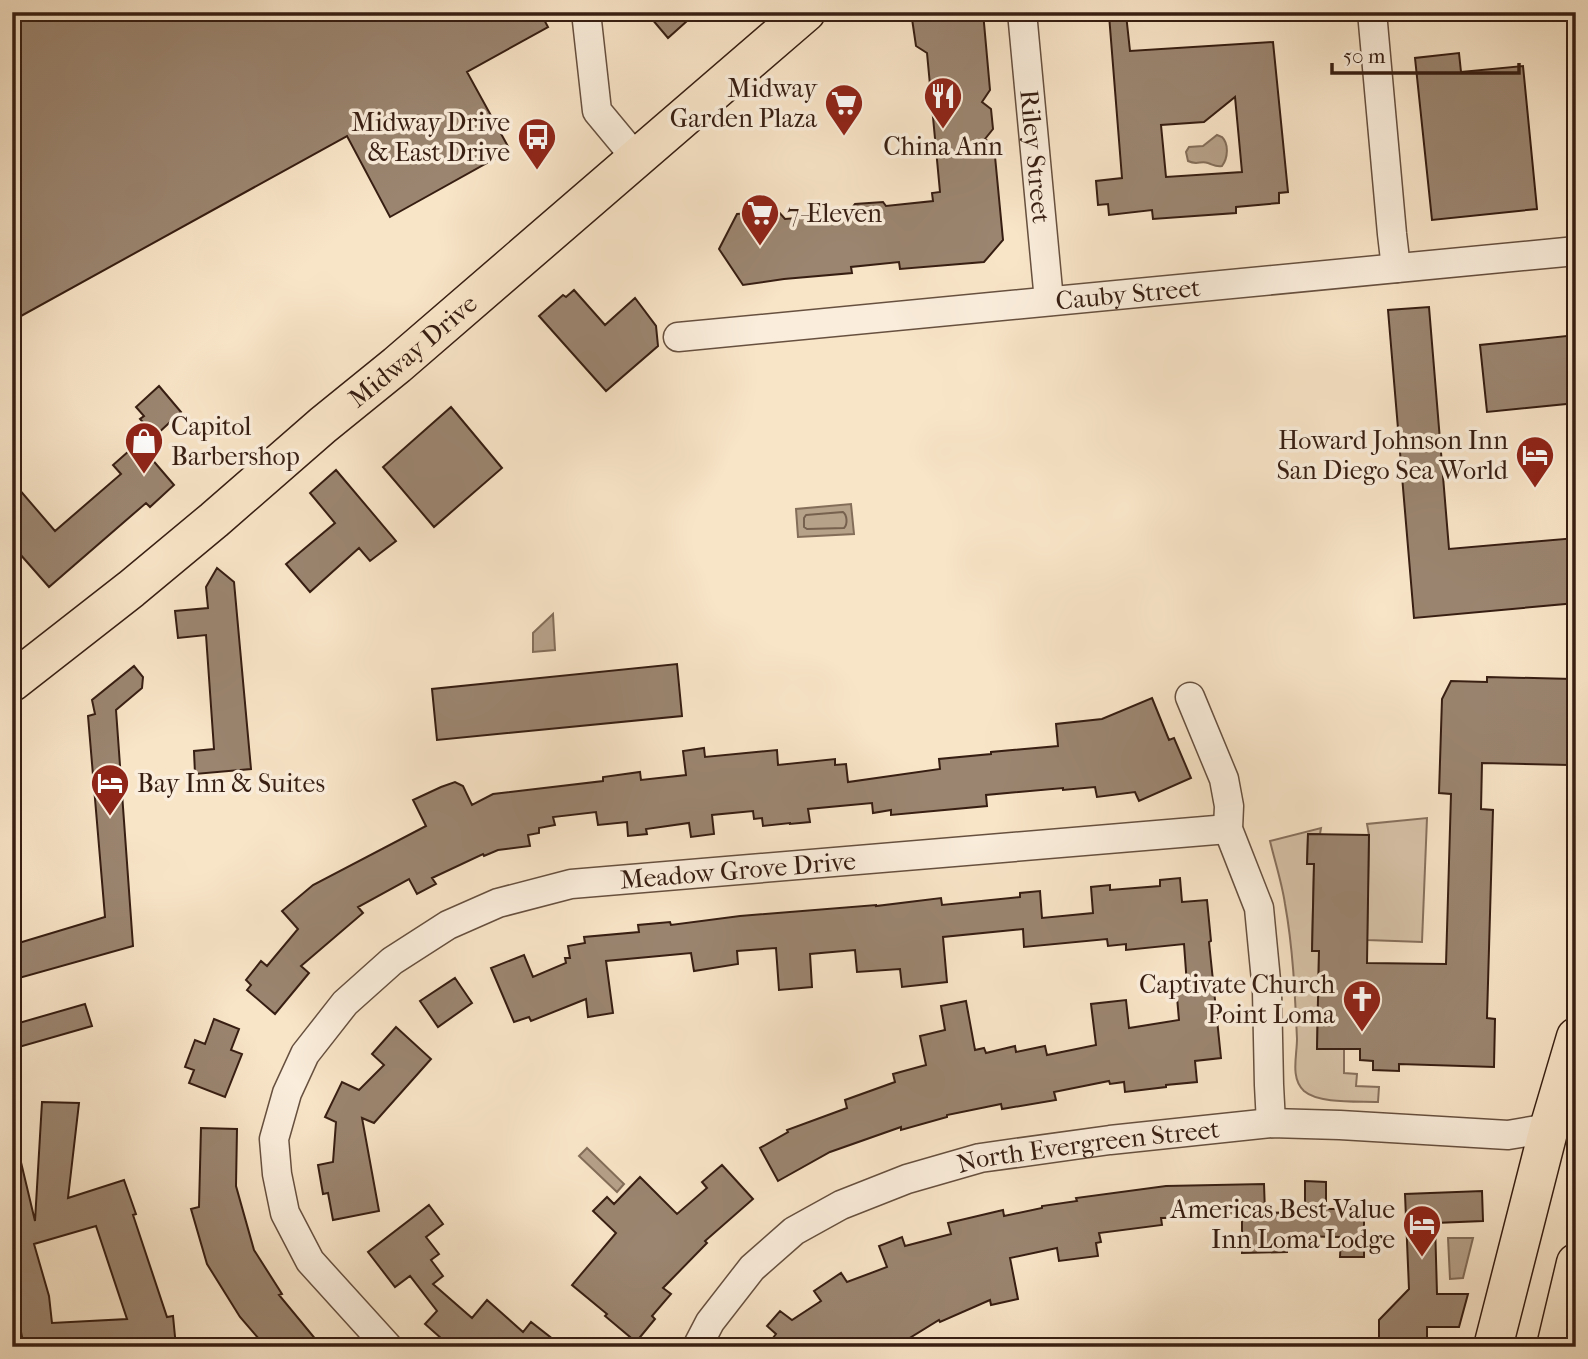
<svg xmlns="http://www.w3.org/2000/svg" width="1588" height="1359" font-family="'IM FELL French Canon',serif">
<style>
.green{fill:#d7c2a8;stroke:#87705d;stroke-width:2}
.water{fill:#b6a189;stroke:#836d59;stroke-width:2}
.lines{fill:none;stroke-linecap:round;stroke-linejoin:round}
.shore{stroke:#76604e;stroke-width:2}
.building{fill:#9b8570;stroke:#371e12;stroke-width:2;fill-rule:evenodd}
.street-casing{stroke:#67503f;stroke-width:31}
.primary-casing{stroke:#371e12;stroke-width:41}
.street{stroke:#faeddb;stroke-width:28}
.primary{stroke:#f8e4c7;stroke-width:38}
.labels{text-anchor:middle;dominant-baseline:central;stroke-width:7;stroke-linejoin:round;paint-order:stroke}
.poi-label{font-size:26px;fill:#371e12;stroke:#faeddb;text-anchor:end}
.street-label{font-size:26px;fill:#371e12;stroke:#faeddb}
</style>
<rect width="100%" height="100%" fill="#f8e4c7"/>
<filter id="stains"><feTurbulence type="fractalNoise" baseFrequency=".00286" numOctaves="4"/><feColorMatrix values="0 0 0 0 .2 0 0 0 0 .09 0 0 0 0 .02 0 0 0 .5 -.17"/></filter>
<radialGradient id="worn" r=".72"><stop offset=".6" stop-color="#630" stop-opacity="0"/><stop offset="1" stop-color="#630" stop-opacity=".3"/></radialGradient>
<path class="green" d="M1427 818 1422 942 1367 940 1369 835 1367 824Z
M1321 828 1320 834H1308L1307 864H1314L1312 950 1319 951 1317 1048 1344 1049V1073L1357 1074 1356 1086 1379 1087 1378 1102C1358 1101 1319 1104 1304 1091 1290 1078 1297 1056 1297 1039 1295 994 1293 948 1285 904 1282 883 1275 862 1270 841Z"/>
<path class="water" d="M1217 135 1222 137C1229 144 1228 158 1222 166 1215 167 1214 165 1208 163 1200 160 1198 166 1188 161L1186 152 1189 147 1203 146Z
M851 504 854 534 798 537 796 509Z
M553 614 555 650 533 652V633Z
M587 1148 624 1184 617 1192 579 1156Z
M1448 1238H1473L1463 1278 1450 1279Z"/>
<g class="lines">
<path class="shore" d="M843 512C847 515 848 524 844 528L807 529 804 527V518L806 515Z"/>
</g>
<path class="building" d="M12 12H540L548 27 467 72 510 150 390 217 347 136 12 321Z
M646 12H697L668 38Z
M911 12H983L990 90 982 102 991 109 993 129 985 139 994 146 1003 240 984 262 900 269 899 262 851 267 852 273 784 279 743 285 719 249 737 214 778 211 785 219 847 214 855 204 883 202 886 206 933 201 932 193 940 192 927 53 916 46Z
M1126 14 1130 51 1273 42 1288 192 1279 193V203L1236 207V213L1153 219 1152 210 1109 215 1108 204 1098 205 1096 181 1122 178 1109 15ZM1235 97 1242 172 1166 177 1161 125 1204 122Z
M1459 53 1461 72 1523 66 1537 209 1432 220 1415 58Z
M574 290 605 325 635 298 656 326 658 346 606 391 539 316 563 295 566 297Z
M1429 307 1449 549 1576 538V603L1414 618 1388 310Z
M1576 335V403L1487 412 1480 345Z
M159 386 181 412 155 436 140 419 144 416 136 407Z
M451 407 502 468 434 527 383 467Z
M138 443 174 485 150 507 146 503 49 587 12 545V481L55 531 121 474 113 465Z
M336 470 396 541 370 561 359 548 310 592 286 564 335 523 310 493Z
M217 568 234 582 251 769 195 774 194 751 214 749 206 635 178 638 175 611 208 608 206 587Z
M677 664 682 716 437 740 432 689Z
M134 666 143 677 142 688 116 710 133 946 12 980V945L105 917 88 716 95 714 92 700Z
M1487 677 1572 679 1569 765 1482 763 1481 809 1493 810 1487 1018 1495 1019 1494 1067 1399 1064V1071L1373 1070V1061L1360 1060V1049H1317L1319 951H1312L1314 864H1307L1308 834 1369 835 1367 963 1446 964 1451 794 1439 793 1442 699 1451 681 1487 682Z
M1152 698 1169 740 1174 738 1191 778 1139 801 1135 792 1097 797 1095 787 1063 790V788L986 795 987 806 891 815V810L873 813 872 803 808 809 810 822 790 824V823L763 826 762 818 754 819 753 811 712 815 714 834 691 837 689 823 646 829 647 834 628 836 627 822 598 825 596 812 553 817 555 825 539 828V833L528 835 530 846 498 850 484 856 483 854 432 878 436 884 417 894 409 879 358 907 363 913 301 966 309 973 275 1014 247 990 251 985 246 980 261 961 267 966 298 929 282 911 313 885 426 826 413 800 441 787 455 782 463 786 472 805 493 794 603 781V777L640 772 641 780 686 775 683 751 704 748 705 757 777 750 778 765 835 759V765L846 764 848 782 940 769 939 759 991 754V752L1058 746 1056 724 1102 719Z
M1180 878 1182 902 1207 900 1211 941 1209 942 1221 1058 1195 1061 1197 1082 1166 1085V1087L1125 1092 1124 1082 1110 1084 1109 1081 1054 1092 1056 1100 1002 1109 1001 1104 947 1115V1117L901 1130V1127L830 1152 778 1181 760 1148 788 1132 787 1130 847 1108 845 1100 895 1082 893 1074 926 1065 920 1036 945 1030 941 1006 966 1001 975 1050 984 1048 986 1053 1015 1046 1016 1052 1045 1046 1047 1055 1096 1045 1091 1004 1126 1000 1129 1028 1179 1020 1176 986 1187 985 1184 944 1126 950V944L1108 946 1107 939 1024 947 1023 929 943 937 947 982 902 987 900 969 857 972 855 950 810 954 812 987 779 990 776 948 737 951 738 964 694 971 691 953 606 961 613 1013 588 1017 586 999 531 1021 529 1017 514 1022 491 968 524 955 533 977 566 963 565 958H570L568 946 585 943 584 937 639 932 638 925 670 922 671 925 740 916 876 905V906L941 898 942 905 1020 897V893L1040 891 1042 918 1093 913 1091 887 1110 885V890L1160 886V880Z
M455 978 472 1003 438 1027 420 1001Z
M85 1004 92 1026 12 1049V1025Z
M214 1019 239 1029 231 1050 242 1054 225 1097 189 1083 194 1070 185 1067 195 1040 205 1044Z
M396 1027 431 1059 374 1123 362 1118 379 1211 333 1220 328 1193 323 1194 318 1165 333 1162 336 1122 325 1117 342 1082 359 1090 384 1065 372 1054Z
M42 1102 79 1103 68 1198 124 1180 136 1214 133 1215 167 1317 173 1316 176 1347H24L12 1287V1159L20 1158 35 1221ZM96 1226 127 1319 52 1323 49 1296 34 1244Z
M201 1128 237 1129 236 1186 254 1250 282 1294 279 1295 322 1347H266L240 1317 207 1264 191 1209 199 1207Z
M722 1165 753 1199 705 1241 707 1243 663 1288 671 1294 652 1316 655 1319 636 1342 605 1316 607 1314 572 1285 616 1233 593 1211 607 1197 614 1204 640 1177 677 1214 707 1188 702 1182Z
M1305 1181 1326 1182V1209H1364V1257H1340L1341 1237 1287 1236V1252L1242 1253V1217L1161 1218 1162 1225 1099 1233 1101 1242 1096 1243 1098 1256 1059 1261 1057 1248 1010 1258 1018 1299 991 1305 990 1300 940 1322 939 1320 895 1347H766L776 1334 767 1326 780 1311 792 1320 821 1301 814 1291 841 1273 847 1282 887 1267 879 1246 902 1237 905 1246 951 1234 948 1223 1003 1210 1004 1216 1042 1208V1206L1077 1201 1076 1198 1166 1186 1264 1184 1265 1213 1305 1212Z
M1482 1191 1483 1221 1435 1223 1437 1294H1468L1459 1327H1427V1347H1379V1320L1409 1289 1405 1194Z
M429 1205 443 1224 426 1237 439 1254 431 1260 443 1276 433 1284 472 1318 487 1300 523 1332 531 1322 563 1347H451L425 1324 437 1311 410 1276 395 1287 368 1252Z"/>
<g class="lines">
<g class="street-casing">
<g id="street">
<path d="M586 12 597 111 636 158"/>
<path id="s1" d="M1022 12 1049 301"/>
<path d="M1372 12 1392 234 1396 268"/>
<path id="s2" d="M678 337 1576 251"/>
<path d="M1190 697 1224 779 1229 806 1228 829 1259 908 1267 991 1269 1085 1271 1123"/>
<path id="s3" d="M388 1347 310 1261 285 1213 277 1174 274 1139 287 1093 305 1054 345 1003 392 961 448 925 498 903 571 884 1228 829"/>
<path id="s4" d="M697 1347 710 1322 752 1268 794 1231 841 1205 907 1179 980 1158 1110 1140 1271 1123 1340 1125 1508 1135 1549 1128"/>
</g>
</g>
<g class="primary-casing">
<g id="primary">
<path id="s5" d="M12 682 131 589 214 520 323 425 397 365 806 12"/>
<path d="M1493 1347 1549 1128 1576 1037"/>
<path d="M1556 1347 1576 1263"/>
</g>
</g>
<use href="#street" class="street"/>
<use href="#primary" class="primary"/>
</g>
<defs>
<g id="restaurant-pin" transform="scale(2.0125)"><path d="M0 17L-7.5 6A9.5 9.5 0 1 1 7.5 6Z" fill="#8f2418" stroke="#faeddb"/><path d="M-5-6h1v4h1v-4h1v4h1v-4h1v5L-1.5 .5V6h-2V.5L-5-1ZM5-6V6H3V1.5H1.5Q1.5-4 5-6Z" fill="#fff"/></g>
<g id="supermarket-pin" transform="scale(2.0125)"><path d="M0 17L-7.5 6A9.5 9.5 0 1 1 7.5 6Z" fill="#8f2418" stroke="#faeddb"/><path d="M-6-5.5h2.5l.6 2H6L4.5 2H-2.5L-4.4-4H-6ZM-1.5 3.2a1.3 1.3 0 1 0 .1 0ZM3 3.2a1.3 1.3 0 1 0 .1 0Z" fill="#fff"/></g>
<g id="bus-pin" transform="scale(2.0125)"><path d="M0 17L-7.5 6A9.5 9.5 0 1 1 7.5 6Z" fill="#8f2418" stroke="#faeddb"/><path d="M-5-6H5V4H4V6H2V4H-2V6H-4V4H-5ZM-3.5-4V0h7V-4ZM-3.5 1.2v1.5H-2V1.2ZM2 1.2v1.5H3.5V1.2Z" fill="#fff"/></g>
<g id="shop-pin" transform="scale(2.0125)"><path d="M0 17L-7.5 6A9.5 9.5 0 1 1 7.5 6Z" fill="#8f2418" stroke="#faeddb"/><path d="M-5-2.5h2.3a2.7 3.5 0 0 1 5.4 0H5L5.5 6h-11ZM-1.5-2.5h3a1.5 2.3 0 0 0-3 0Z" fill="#fff"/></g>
<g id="hotel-pin" transform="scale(2.0125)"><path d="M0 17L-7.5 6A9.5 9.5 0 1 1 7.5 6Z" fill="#8f2418" stroke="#faeddb"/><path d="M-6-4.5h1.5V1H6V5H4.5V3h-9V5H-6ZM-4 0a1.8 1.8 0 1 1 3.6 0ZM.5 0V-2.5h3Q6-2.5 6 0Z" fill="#fff"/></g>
<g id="church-pin" transform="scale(2.0125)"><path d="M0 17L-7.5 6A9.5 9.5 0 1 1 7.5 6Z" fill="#8f2418" stroke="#faeddb"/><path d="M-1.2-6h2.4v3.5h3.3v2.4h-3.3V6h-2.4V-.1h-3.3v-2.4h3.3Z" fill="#fff"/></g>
</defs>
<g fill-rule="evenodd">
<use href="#restaurant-pin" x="943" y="96"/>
<use href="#supermarket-pin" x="844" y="103"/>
<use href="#bus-pin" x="537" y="137"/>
<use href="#supermarket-pin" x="760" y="213"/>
<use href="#shop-pin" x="144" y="441"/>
<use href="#hotel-pin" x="1535" y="455"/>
<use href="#hotel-pin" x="110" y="783"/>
<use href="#church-pin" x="1362" y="999"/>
<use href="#hotel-pin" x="1422" y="1224"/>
</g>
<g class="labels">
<g class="poi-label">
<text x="817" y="88">Midway<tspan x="817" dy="30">Garden Plaza</tspan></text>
<text x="510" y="122">Midway Drive<tspan x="510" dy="30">&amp; East Drive</tspan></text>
<text x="943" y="146" text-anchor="middle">China Ann</text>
<text x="787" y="213" text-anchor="start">7-Eleven</text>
<text x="171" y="426" text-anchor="start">Capitol<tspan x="171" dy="30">Barbershop</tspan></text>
<text x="1508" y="440">Howard Johnson Inn<tspan x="1508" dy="30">San Diego Sea World</tspan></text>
<text x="137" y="783" text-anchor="start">Bay Inn &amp; Suites</text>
<text x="1335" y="984">Captivate Church<tspan x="1335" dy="30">Point Loma</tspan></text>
<text x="1395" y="1209">Americas Best Value<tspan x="1395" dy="30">Inn Loma Lodge</tspan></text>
</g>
<g class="street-label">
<text stroke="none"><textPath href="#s1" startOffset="145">Riley Street</textPath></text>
<text stroke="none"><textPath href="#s2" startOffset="452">Cauby Street</textPath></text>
<text stroke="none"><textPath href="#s5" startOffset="520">Midway Drive</textPath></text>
<text stroke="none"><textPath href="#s3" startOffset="828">Meadow Grove Drive</textPath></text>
<text stroke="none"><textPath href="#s4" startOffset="462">North Evergreen Street</textPath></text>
</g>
</g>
<rect width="1588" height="1359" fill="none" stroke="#f8e4c7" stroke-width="42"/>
<rect x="14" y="14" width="1560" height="1331" fill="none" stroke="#371e12" stroke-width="3.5"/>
<rect x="21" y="21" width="1546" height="1317" fill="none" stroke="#371e12" stroke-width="2"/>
<path d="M1332 63v10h187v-10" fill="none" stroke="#371e12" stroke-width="3.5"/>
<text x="1343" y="63" font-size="21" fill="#371e12" stroke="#faeddb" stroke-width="5" paint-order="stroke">50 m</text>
<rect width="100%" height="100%" filter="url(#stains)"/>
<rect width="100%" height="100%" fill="url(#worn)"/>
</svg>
